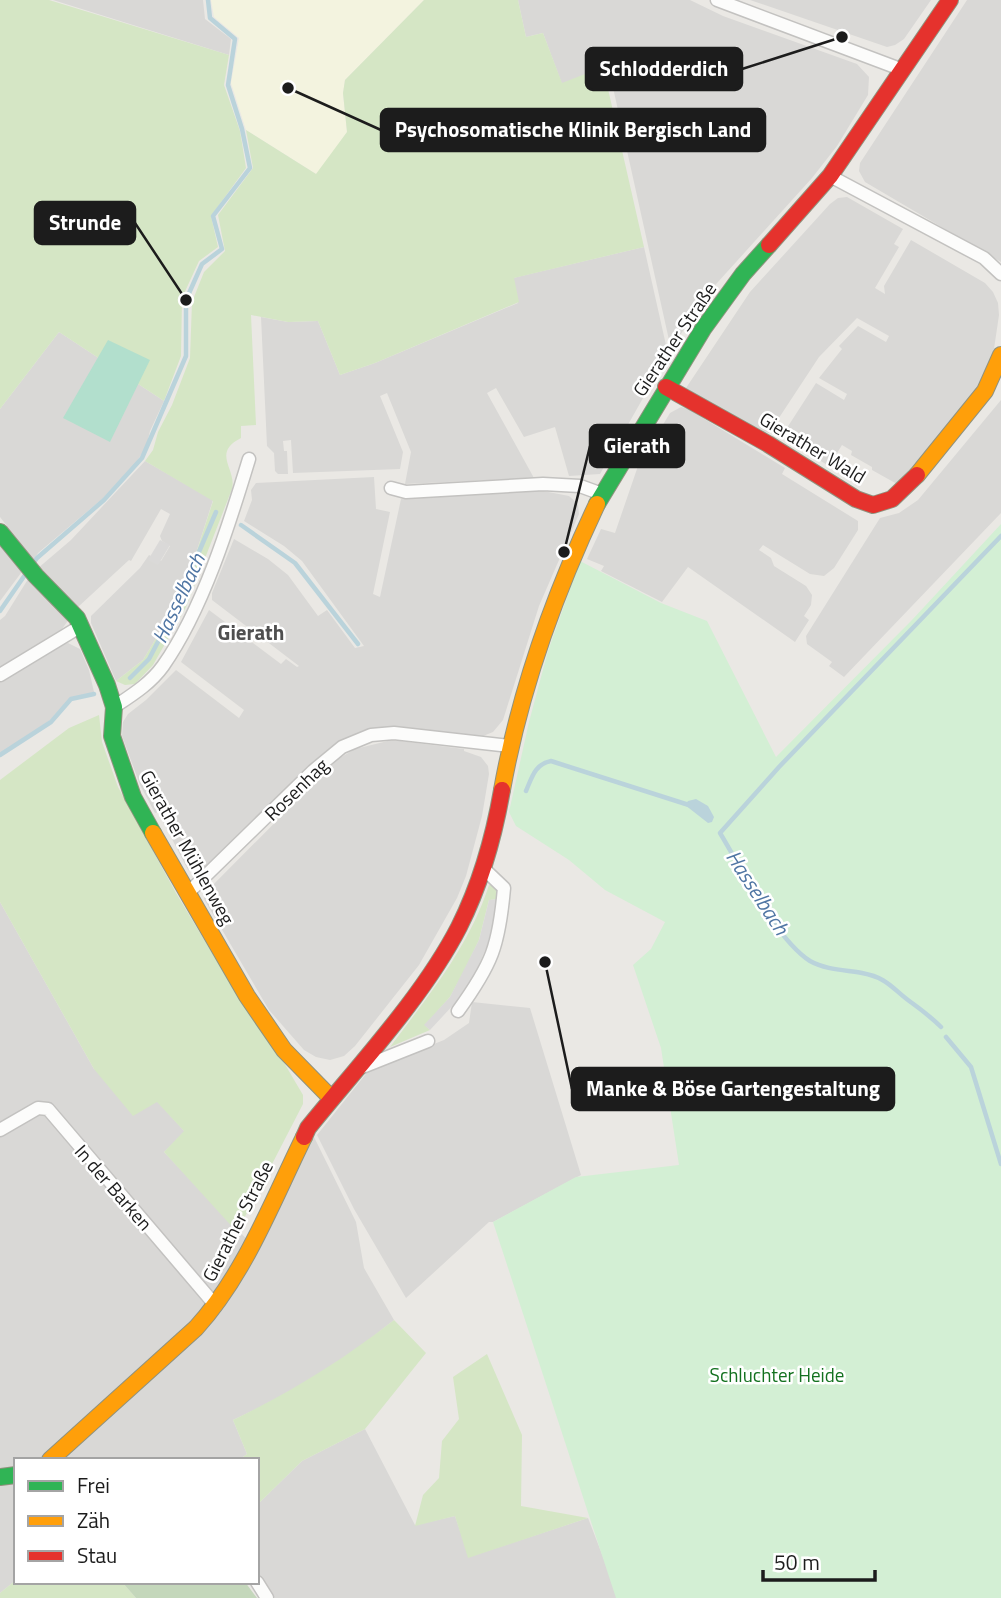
<svg xmlns="http://www.w3.org/2000/svg" width="1001" height="1598" font-family="'Titillium Web',sans-serif">
<style>
.residential{fill:#d9d8d6}
.education{fill:#f3f3df}
.grass{fill:#d5e6c5}
.forest{fill:#c4d7bb}
.park{fill:#d3efd4}
.pitch{fill:#b2dfcd}
.parking{fill:#dad9d8}
.water{fill:#bad3db}
.lines{fill:none;stroke-linecap:round;stroke-linejoin:round}
.stream{stroke:#bad3db;stroke-width:4.5}
.street-casing{stroke:#c3c2c0;stroke-width:15}
.fast-casing{stroke:#90927e;stroke-width:18}
.slow-casing{stroke:#90927e;stroke-width:18}
.jam-casing{stroke:#90927e;stroke-width:18}
.street{stroke:#fcfcfb;stroke-width:12}
.fast{stroke:#30b455;stroke-width:16}
.slow{stroke:#ff9f0a;stroke-width:16}
.jam{stroke:#e5322d;stroke-width:16}
.labels{text-anchor:middle;dominant-baseline:central;stroke-width:5;stroke-linejoin:round;paint-order:stroke}
.street-label{font-size:19px;fill:#1c1c1c;stroke:#fff}
.park-label{font-size:19px;fill:#13711f;stroke:#fff}
.water-label{font-size:21px;font-style:italic;fill:#5076a4;stroke:#fff}
.neighbourhood-label{font-size:21px;font-weight:bold;fill:#4f4f4f;stroke:#fff}
.leader{fill:none;stroke:#1c1c1c;stroke-width:2.5}
.callout-dot{fill:#1c1c1c;stroke:#fff;stroke-width:2.5}
.callout{fill:#1c1c1c;stroke:#1c1c1c;stroke-width:2.5}
.callout-label{font-size:21px;text-anchor:middle;font-weight:bold;fill:#fff}
</style>
<rect width="100%" height="100%" fill="#eae8e4"/>
<path class="residential" d="M53 0H203L205 19 231 39 229 55Z
M518 0H690L723 16 857 64 869 77 868 95 837 146 812 178 708 293 671 349 608 65 562 84 543 33 526 37Z
M750 0H931L904 39 895 45 887 47Z
M967 0H1001V262L865 182 859 171 860 163Z
M847 197 903 229 894 244 899 247 875 288 885 294 884 286 911 240 985 283 993 292 998 303 999 315 994 349 989 366 973 395 897 484 872 470V467L851 455 852 451 842 445 829 466 785 439 783 434 816 383 844 400 847 394 819 378 842 349 839 346 858 326 886 342 889 336 857 318 819 357 769 433 740 421 686 388 750 292 830 204 838 198Z
M644 247 668 354 600 474 569 476 555 427 524 437 496 388 487 393 534 478 405 484 411 452 387 393 380 396 403 452 400 469 293 473 291 440 283 441 284 451H287L288 474H278L275 471 274 453 267 446 261 317 288 322 318 321 340 375 375 363 518 303 513 278Z
M59 332 164 401 150 431 146 448 134 465 102 499 38 553 32 562 5 527 7 526 0 517V409Z
M1001 400V513L844 677 829 666 832 662 807 644 806 636 880 518 899 513 918 500Z
M681 407 688 409 785 468 782 474 858 521V530L834 568 824 576 810 574 763 545 759 550 771 558 774 566 806 586 812 595 811 605 804 616 809 620 795 642 688 567 662 602 601 571 604 566 587 559 601 529 615 533 638 466 670 413Z
M145 461 213 500 189 575 170 615 143 660 116 681 91 623V616L140 568 149 555 161 561 170 546 162 541 160 536 170 514 161 509 131 561 129 560 78 607 37 569 71 540Z
M374 477 376 509 390 512 373 594 380 597 401 499 420 494 533 489 569 496 578 504 579 514 539 606 503 720 493 732 483 736 391 726 370 730 349 737 331 747 316 760 205 872 194 874 188 870 158 812 155 813 140 785 122 736 123 722 128 714 146 700 176 670 239 718 244 710 181 662 209 610 281 664 286 659 297 667 299 666 212 600V593L234 539 268 559 288 575 318 616 327 610 355 648 364 646 302 561 284 546 244 521 252 500 251 490 256 483Z
M0 540 24 569 0 601Z
M30 576 67 616V622L62 629 0 668V620L5 616Z
M68 643 80 649 89 670 94 692 70 698 50 720 17 745 0 753V681L60 645Z
M392 740 464 749V751L481 757 488 766 489 774 482 816 466 876 457 898 419 965 355 1046 344 1056 330 1060 316 1057 304 1050 269 1010 204 899V894L338 759 355 749Z
M0 902 94 1069 157 1101 185 1132 164 1152 257 1250 297 1167 314 1137 356 1222 364 1268 394 1320 351 1354 289 1393 233 1420 247 1454 239 1460H16V1580L0 1593Z
M472 1002 530 1008 581 1175 493 1222H489L406 1298 354 1209 317 1135 369 1070 444 1040 469 1023Z
M365 1429 415 1525 455 1516 469 1557 588 1518 619 1598H275L257 1573V1505L302 1461Z"/>
<path class="education" d="M211 0H424L345 80 343 94 347 132 321 170 316 174 246 130 231 83 239 38 214 17Z"/>
<path class="grass" d="M0 0H49L229 55 224 85 240 131 246 168 211 216 218 247 199 261 182 298 181 356 164 401 59 332 0 409Z
M424 0H518L526 37 543 33 562 83 603 67 644 247 514 278 519 302 375 363 340 375 318 321 288 322 251 315 256 425 241 426V438C211 453 237 469 232 489L186 607 153 665 135 684 125 685 116 681 143 660 170 615 189 575 213 501 145 461 153 450 158 432 172 405 190 358 192 302 204 272 225 251 218 215 253 168 246 130 316 174 347 132 343 93 345 80Z
M99 715 102 742 118 787 176 893 239 998 283 1061 303 1095V1104L237 1232 164 1152 184 1131 157 1102 133 1116 94 1069 0 902V780L69 728Z
M489 885 495 886 500 892 499 899 489 900 479 940 462 975 450 997 425 1025 430 1030 390 1047C429 995 469 947 489 885Z
M394 1320 426 1353 365 1429 302 1461 257 1505V1460H239L247 1454 233 1420C293 1391 341 1361 394 1320Z
M487 1354 522 1435 521 1506 588 1518 468 1558 455 1516 415 1526 423 1495 439 1478 442 1441 459 1419 453 1377Z
M16 1580V1582H122L136 1598H0V1593Z"/>
<path class="forest" d="M122 1582H245L257 1598H136Z"/>
<path class="park" d="M1001 524V1598H616L493 1222 576 1177 679 1165 661 1048 633 965 651 949 665 922 605 890 569 860 516 826 509 812 529 722 548 651 580 561 661 603 707 621 776 757 912 620Z"/>
<path class="pitch" d="M108 340 150 360 110 442 63 418Z"/>
<path class="parking" d="M160 540 170 545 158 565 148 560Z
M499 899 487 946 473 978 456 1002 430 1030 424 1025 450 997 479 940 489 900Z"/>
<path class="water" d="M696 799 708 806 714 817 712 822 708 823 685 805 688 801Z"/>
<g class="lines">
<path class="stream" d="M241 525 295 563 358 644
M32 565 37 558 104 500 142 458 186 356V300L202 264 222 249 213 216 250 168 242 129 228 85 235 39 210 18 208 0
M0 611 27 572
M130 678 149 659 172 615 216 512
M0 755 51 722 71 699 94 694
M526 791C532 777 535 764 551 761L692 806
M941 1027C931 1017 923 1011 912 1003 893 990 889 978 862 973 845 970 826 970 810 961 775 938 742 869 720 833L779 767 1001 536
M946 1037 971 1067 1001 1164"/>
<g class="street-casing">
<path id="street" d="M717 0 903 70
M830 176 984 258 1001 274
M391 488 406 492 543 484 580 486 602 494
M0 675 81 626
M114 707C132 695 150 684 163 666 203 609 229 525 249 459
M188 893 313 771 342 747 371 735 394 733 510 746
M458 1011C492 964 499 946 504 888L483 868
M355 1070 428 1041
M0 1130 38 1108 48 1109 216 1306
M257 1582 267 1598"/>
</g>
<g class="fast-casing">
<path id="fast" d="M597 504 703 329 743 274 769 245
M0 532 36 576 77 618 107 685 114 707 112 736 133 797 153 833
M0 1477 16 1475"/>
</g>
<g class="slow-casing">
<path id="slow" d="M917 475 985 391 1001 355
M502 790C520 690 554 595 597 504
M153 833 247 996 284 1050 331 1098
M50 1460 196 1328C245 1274 272 1202 304 1137"/>
</g>
<g class="jam-casing">
<path id="jam" d="M769 245 830 176 950 0
M666 387 768 444 856 499 873 505 892 499 917 475
M304 1137 308 1128C358 1066 423 997 459 927 480 885 494 836 502 790"/>
</g>
<use href="#street" class="street"/>
<use href="#fast" class="fast"/>
<use href="#slow" class="slow"/>
<use href="#jam" class="jam"/>
</g>
<g class="labels">
<g class="street-label">
<text transform="translate(674 339) rotate(-56)">Gierather Straße</text>
<text transform="translate(813 447) rotate(31)">Gierather Wald</text>
<text transform="translate(296 789) rotate(-44)">Rosenhag</text>
<text transform="translate(188 847) rotate(61)">Gierather Mühlenweg</text>
<text transform="translate(114 1187) rotate(49)">In der Barken</text>
<text transform="translate(237 1221) rotate(-63)">Gierather Straße</text>
</g>
<g class="park-label">
<text x="777" y="1374">Schluchter Heide</text>
</g>
<g class="water-label">
<text transform="translate(178 598) rotate(-65)">Hasselbach</text>
<text transform="translate(758 892) rotate(57)">Hasselbach</text>
</g>
<g class="neighbourhood-label">
<text x="251" y="632">Gierath</text>
</g>
</g>
<path class="leader" d="M842 37L742 69M288 88L381 130M186 300L135 223M564 552L590 446M545 962L572 1089"/>
<g class="callout-dot">
<circle cx="842" cy="37" r="7"/>
<circle cx="288" cy="88" r="7"/>
<circle cx="186" cy="300" r="7"/>
<circle cx="564" cy="552" r="7"/>
<circle cx="545" cy="962" r="7"/>
</g>
<g class="callout">
<rect x="586" y="48" width="156" height="42" rx="7"/>
<rect x="381" y="109" width="384" height="42" rx="7"/>
<rect x="35" y="202" width="100" height="42" rx="7"/>
<rect x="590" y="425" width="94" height="42" rx="7"/>
<rect x="572" y="1068" width="322" height="42" rx="7"/>
</g>
<g class="callout-label">
<text x="664" y="76">Schlodderdich</text>
<text x="573" y="137">Psychosomatische Klinik Bergisch Land</text>
<text x="85" y="230">Strunde</text>
<text x="637" y="453">Gierath</text>
<text x="733" y="1096">Manke &amp; Böse Gartengestaltung</text>
</g>
<rect x="14" y="1458" width="245" height="126" fill="#ffffff" stroke="#a4a4a4" stroke-width="2"/>
<rect x="28" y="1481" width="35" height="10" fill="#30b455" stroke="#a4a4a4" stroke-width="2"/>
<text x="77" y="1493" font-size="21" fill="#1c1c1c">Frei</text>
<rect x="28" y="1516" width="35" height="10" fill="#ff9f0a" stroke="#a4a4a4" stroke-width="2"/>
<text x="77" y="1528" font-size="21" fill="#1c1c1c">Zäh</text>
<rect x="28" y="1551" width="35" height="10" fill="#e5322d" stroke="#a4a4a4" stroke-width="2"/>
<text x="77" y="1563" font-size="21" fill="#1c1c1c">Stau</text>
<path d="M763 1570v10h112v-10" fill="none" stroke="#1c1c1c" stroke-width="3.5"/>
<text x="774" y="1570" font-size="21" fill="#1c1c1c" stroke="#ffffff" stroke-width="5" paint-order="stroke">50 m</text>
</svg>
